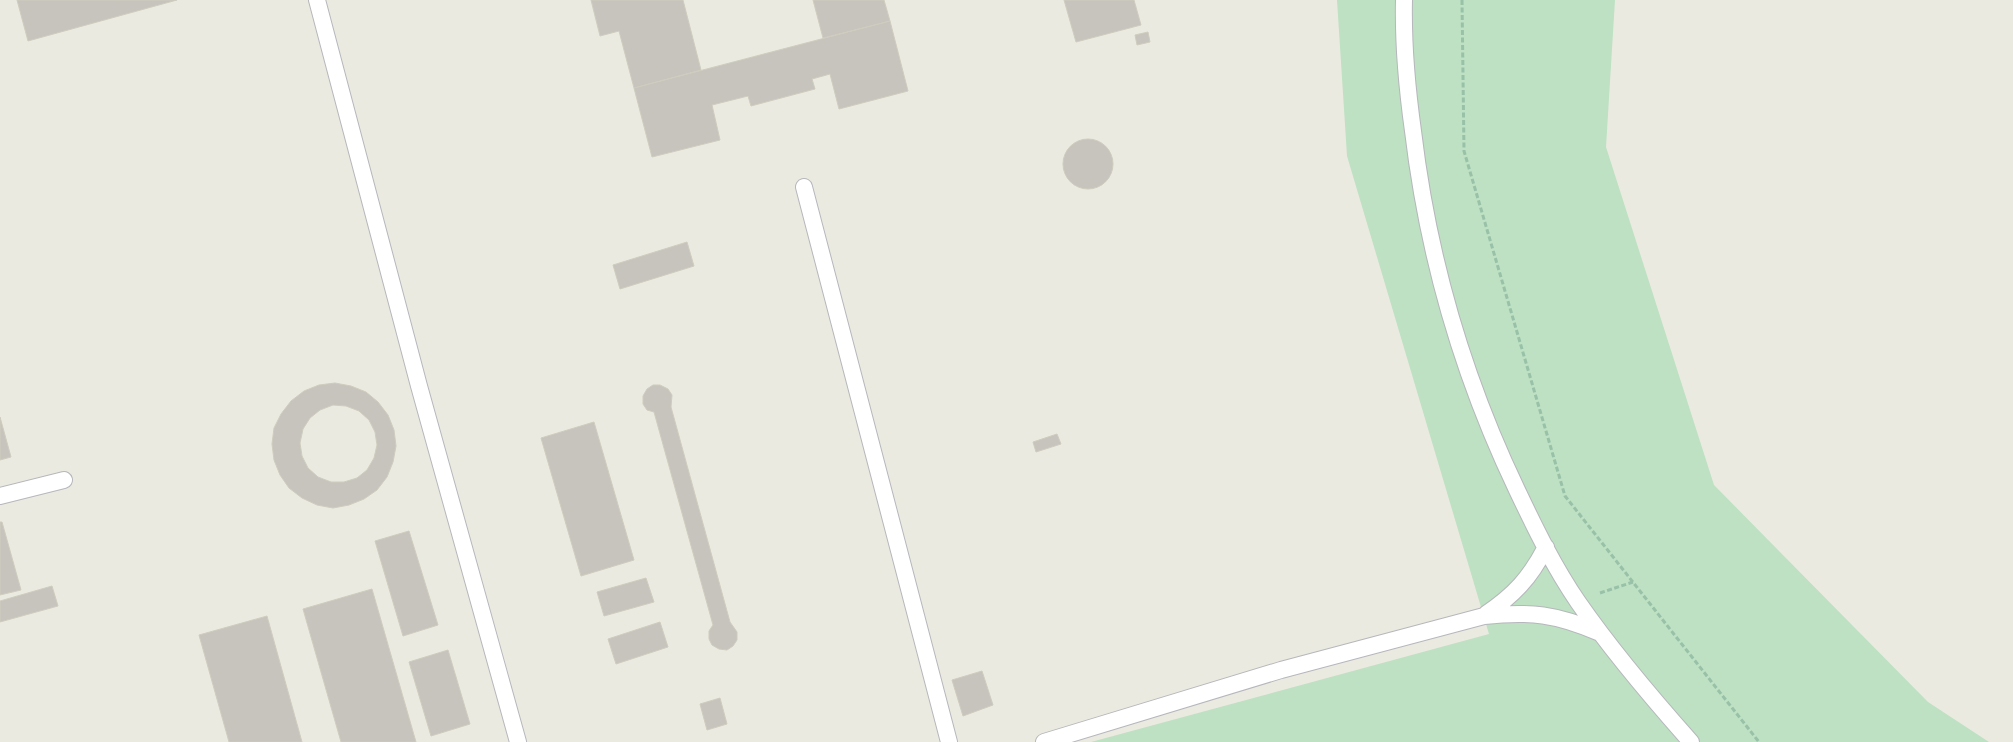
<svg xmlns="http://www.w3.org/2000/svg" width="2013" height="742" font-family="Arial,sans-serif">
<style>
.green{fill:#bde1c2}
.building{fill:#c6c4bd;stroke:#cfccbf;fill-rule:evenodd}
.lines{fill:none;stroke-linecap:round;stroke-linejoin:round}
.service-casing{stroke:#b6b7bc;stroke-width:18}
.path{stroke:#98c1a8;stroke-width:3;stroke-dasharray:5 2.5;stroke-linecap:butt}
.service{stroke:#fff;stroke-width:16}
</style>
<rect width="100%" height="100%" fill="#ebeae0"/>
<path class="green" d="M1337 0H1615L1606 147 1714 485 1928 702 1989 742H1091L1489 634 1347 156Z"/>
<path class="building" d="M17 0H177L28 41Z
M591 0H683L701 70 634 88 619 31 600 36Z
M813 0H884L890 21 823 38Z
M1064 0H1134L1141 25 1076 42Z
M890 21 908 91 839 109 830 74 812 79 815 89 751 106 748 96 712 105 720 140 652 157 634 88Z
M1148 32 1150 42 1137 45 1135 35Z
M1063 164a25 25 0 1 1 50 0a25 25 0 1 1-50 0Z
M687 242 694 266 620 289 613 265Z
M335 383 351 386 366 392 378 402 388 415 394 430 396 446 393 462 387 477 377 490 364 499 349 505 333 508 317 505 302 498 289 488 280 475 274 460 272 444 274 428 281 414 291 401 304 391 319 385ZM333 405 346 406 359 411 369 420 375 432 377 445 374 458 367 470 357 478 344 482H331L318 477 308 468 302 456 300 443 303 429 310 418 320 410Z
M653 385H660L668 389 672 395 671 407 730 622 737 632V640L733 646 727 650 719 649 712 645 709 639V631L713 625 654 412 647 410 643 404V396L647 389Z
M0 417 11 457 0 460Z
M594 422 634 560 581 576 541 438Z
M1057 434 1061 444 1036 452 1033 442Z
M0 522H2L21 590 0 595Z
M409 531 438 625 403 636 375 541Z
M646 578 654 602 604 616 597 592Z
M52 586 58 606 0 622V601Z
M372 589 416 742H341L303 609Z
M267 616 302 742H229L199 635Z
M660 622 668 647 616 664 608 639Z
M448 650 470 724 431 736 409 662Z
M982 671 993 705 963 716 952 680Z
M720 698 727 724 707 730 700 704Z"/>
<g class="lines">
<g class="service-casing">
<path id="service" d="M317 0 419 386 518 742
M1404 0C1403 43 1407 88 1413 131 1428 257 1462 375 1517 490 1535 528 1554 567 1578 602 1612 651 1651 697 1691 742
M804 187 949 742
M0 496 64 480
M1486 614C1514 595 1530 578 1546 547
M1044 742 1281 670 1484 616C1530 611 1557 614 1600 633"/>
</g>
<path class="path" d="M1462 0 1464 151 1565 496 1759 742
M1600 593 1633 582"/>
<use href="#service" class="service"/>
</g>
</svg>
